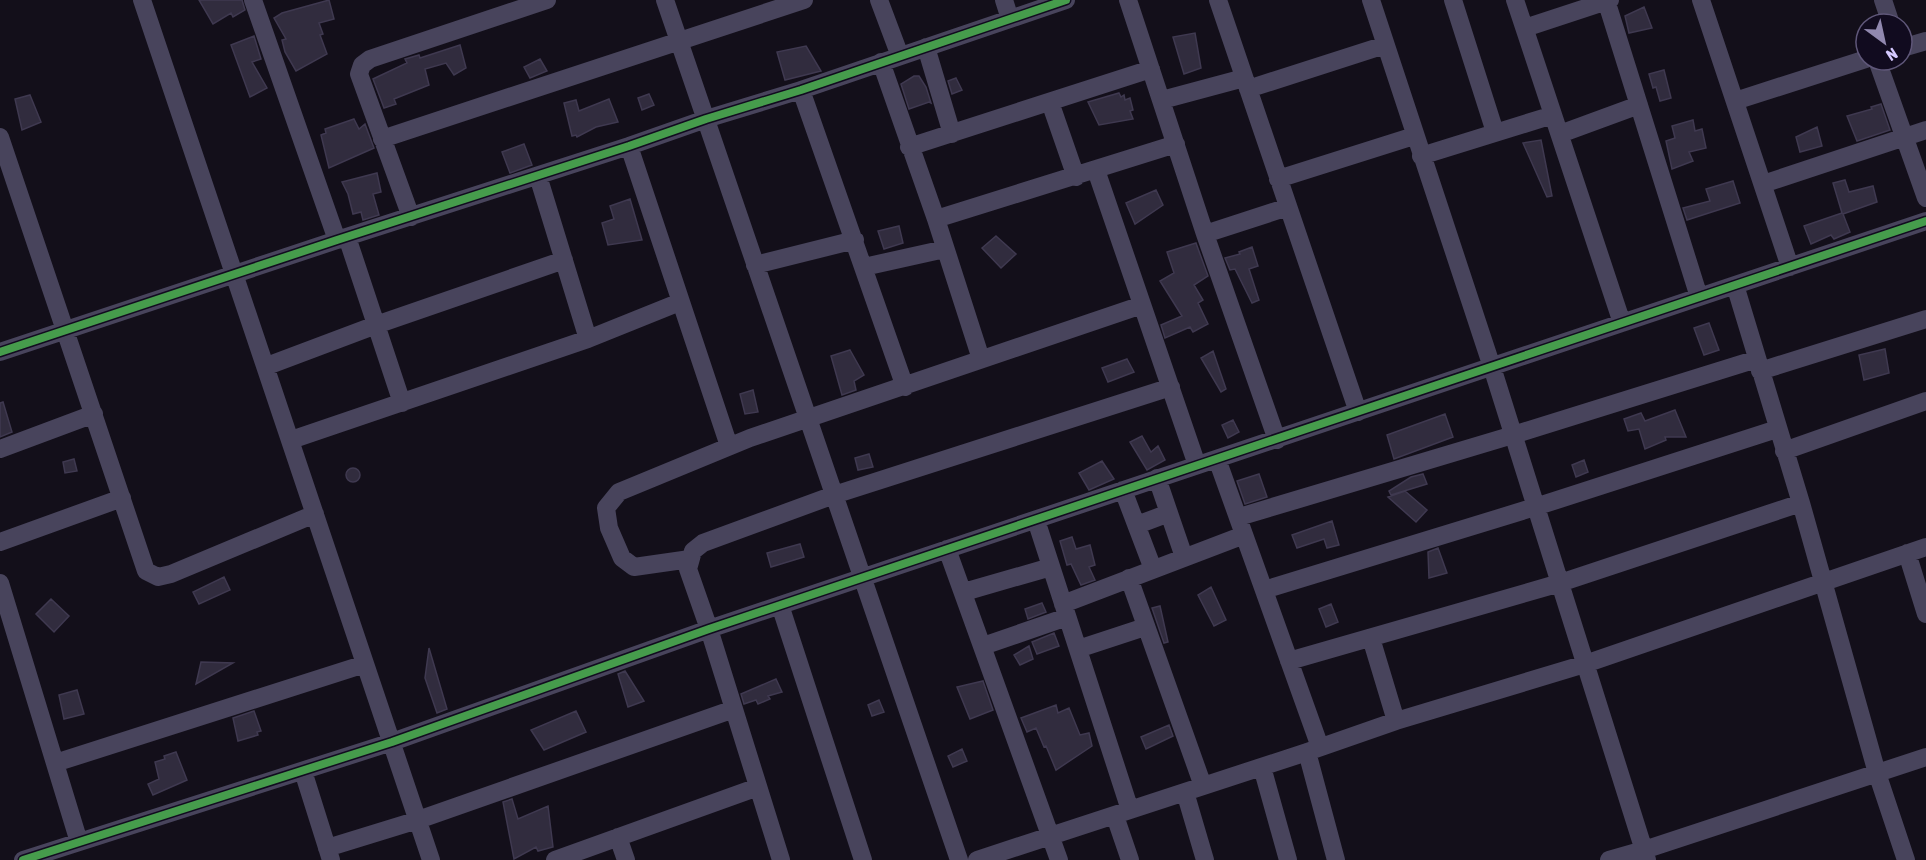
<svg xmlns="http://www.w3.org/2000/svg" width="1926" height="860" font-family="'Asap Condensed',sans-serif">
<style>
.building{fill:#312c3e;stroke:#3f3950;stroke-width:1.5}
.lines{fill:none;stroke-linecap:round;stroke-linejoin:round}
.minor{stroke:#48445c;stroke-width:18}
.cycleway-casing{stroke:#110b1f;stroke-width:11}
.cycleway{stroke:#469c4c;stroke-width:8}
</style>
<rect width="100%" height="100%" fill="#130f1a"/>
<path class="building" d="M199 0H242L245 10 233 17 231 13 213 24Z
M329 0 334 19 319 23 323 34 320 35 327 54 296 71 285 52 282 40 286 39 274 18 282 13Z
M1644 7 1652 28 1629 33 1625 16Z
M1195 33 1201 68 1184 74 1173 37Z
M254 36 261 59 252 62 267 88 250 97 231 45Z
M460 45 466 68 454 75 446 63 425 69 429 85 394 99 396 104 384 108 373 79 407 63 405 59 419 55 420 58Z
M806 46 821 71 785 80 777 52Z
M540 59 547 71 530 78 524 67Z
M1664 70 1671 98 1660 101 1656 87 1653 88 1649 74Z
M914 76H919L926 87 931 103 929 102 909 109 901 84Z
M956 78 962 90 952 94 948 81Z
M1119 93 1121 97 1124 95 1125 100 1130 98 1133 110 1130 111 1133 119 1099 125 1088 102Z
M649 94 654 105 642 110 638 98Z
M30 95 41 122 22 130 15 99Z
M609 99 618 122 596 127 577 137 576 135 572 136 564 103 576 100 579 111Z
M1881 104 1890 130 1857 141 1847 116 1872 109 1871 107Z
M354 119 359 129 365 124 374 148 329 168 321 135 326 133 325 129Z
M1693 120 1695 131 1702 129 1706 148 1689 152 1693 161 1672 169 1666 141 1675 138 1672 126Z
M1817 127 1822 146 1800 152 1796 137Z
M1541 140 1552 196 1547 197 1523 143Z
M524 144 532 165 510 173 502 152Z
M377 173 381 192 373 194 379 215 363 220 361 212 353 214 348 194 342 182Z
M1845 180 1849 192 1873 186 1877 202 1843 214 1850 232 1834 239 1831 235 1811 244 1804 226 1842 213 1833 183Z
M1733 181 1740 203 1687 220 1683 208 1710 201 1706 189Z
M1156 190 1163 205 1135 224 1126 203Z
M630 199 642 240 608 245 602 223 614 219 610 206Z
M899 226 903 243 884 249 878 231Z
M996 236 1016 254 1001 268 982 248Z
M1196 243 1208 276 1194 285 1203 300 1198 303 1208 324 1193 332 1190 327 1165 338 1161 325 1182 316 1160 281 1174 273 1167 252Z
M1252 247 1258 266 1249 269 1259 300 1252 303 1235 269 1230 270 1225 258 1240 254 1239 252Z
M1709 323 1719 350 1704 355 1694 328Z
M1885 349 1889 373 1864 380 1859 355Z
M850 350 864 375 854 381 856 390 842 395 831 356Z
M1213 351 1226 389 1221 392 1201 358Z
M1127 359 1134 372 1108 382 1102 368Z
M753 390 758 412 745 414 740 394Z
M3 402 12 432 0 437V403Z
M1675 410 1686 437H1665L1666 440 1645 449 1639 429 1628 431 1624 419 1641 413 1645 421Z
M1445 414 1453 437 1394 459 1387 435Z
M1233 420 1239 432 1228 438 1222 425Z
M1142 436 1151 452 1158 446 1165 460 1147 470 1130 442Z
M869 454 873 467 858 470 855 458Z
M74 459 77 471 65 473 63 462Z
M1584 460 1588 472 1576 477 1572 465Z
M1102 461 1114 479 1089 490 1079 473Z
M346 475a7 7 0 1 1 14 0a7 7 0 1 1-14 0Z
M1259 474 1267 497 1245 504 1237 481Z
M1423 474 1427 484 1391 495 1389 491 1411 477Z
M1405 491 1427 510 1416 522 1388 497Z
M1332 521 1339 545 1327 548 1324 539 1297 548 1292 535Z
M1072 537 1076 549 1090 545 1095 565 1089 567 1095 580 1081 585 1071 564 1067 565 1060 541Z
M800 544 804 557 771 567 767 553Z
M1438 548 1447 573 1429 578 1428 552Z
M224 577 230 590 199 604 193 592Z
M1211 587 1226 620 1214 626 1198 595Z
M51 599 69 616 54 632 36 614Z
M1042 603 1046 612 1028 619 1025 609Z
M1331 604 1338 622 1326 627 1319 609Z
M1160 606 1168 642 1164 643 1152 608Z
M1054 633 1059 646 1037 654 1032 642Z
M1029 646 1033 659 1020 665 1014 655Z
M429 648 447 709 437 713 425 678Z
M201 662 233 663 196 684Z
M625 671 644 701 628 707 618 674Z
M776 679 782 692 768 696 770 699 758 704 756 700 744 704 741 694Z
M983 681 993 710 970 719 957 687Z
M77 690 84 714 64 719 59 695Z
M879 700 884 712 872 716 868 705Z
M1056 705 1058 713 1069 708 1080 735 1089 733 1092 746 1056 770 1046 746 1044 747 1036 728 1027 732 1021 718Z
M254 711 261 731 257 732 258 735 238 741 233 718Z
M576 711 586 732 544 750 531 730Z
M1169 725 1173 736 1146 749 1141 737Z
M962 749 967 761 953 767 948 756Z
M176 752 187 780 153 795 148 784 159 779 155 762 165 759 164 756Z
M512 799 518 819 548 806 553 847 538 851 536 847 514 859 503 802Z"/>
<g class="lines">
<path class="minor" d="M142 0 431 860
M253 0 337 240
M665 0 959 860
M879 0 900 56
M1004 0 1010 19
M1128 0 1205 234 1277 440
M1218 0 1358 412
M1371 0 1492 367 1647 860
M1453 0 1495 132
M1515 0 1622 323
M1606 0 1699 297
M1701 0 1790 267
M1883 0 1891 24
M1525 28 1610 0
M926 47 952 134
M1902 48 1926 41
M1877 60 1926 198
M881 62 936 219 981 359
M1248 89 1385 45
M801 90 905 387
M1162 100 1244 78
M1735 101 1866 59
M1050 102 1076 177
M1560 134 1639 105
M0 137 146 571 158 577 171 574 315 514
M382 139 804 0
M629 146 729 446
M909 147 1151 69
M1421 156 1553 115
M1096 170 1197 465
M538 176 588 339
M1278 179 1414 136
M1763 184 1926 130
M411 217 359 74 362 65 370 59 547 0
M936 219 1176 144
M1205 234 1288 207
M347 237 402 403
M755 265 855 240
M864 267 945 249
M1735 285 1801 503 1877 773 1906 860
M0 352 337 240 629 146 706 119 801 90 1066 0
M267 366 376 325 564 260
M1760 371 1926 319
M291 440 588 339 680 302
M0 449 94 414
M1784 451 1926 401
M1217 459 1320 747
M1157 478 1184 557
M1123 490 1153 569
M1239 517 1513 435 1757 359
M1036 520 1130 810
M1137 525 1169 513
M0 542 122 498
M947 549 1059 860
M1907 553 1926 614
M690 559 634 567 622 558 609 528 606 508 619 492 750 438 1142 305
M1129 578 1203 786
M0 583 79 842
M1264 590 1535 507 1777 429
M964 592 1051 567
M1063 604 1244 535
M780 605 863 860
M1371 638 1396 721
M983 646 1067 617
M1078 649 1145 627
M1289 661 1560 583 1801 503
M1307 752 1336 860
M55 763 365 664
M1262 767 1288 860
M303 771 331 860
M1185 792 1205 860
M1115 816 1130 860
M618 837 626 860
M327 848 418 820 734 709
M23 860 392 742 709 629 1926 221
M555 860 758 787
M781 860 709 629 688 569 693 551 703 543 834 495 1171 387
M977 860 1307 752 1396 721 1585 664 1926 547
M1609 860 1644 850 1926 757"/>
<g class="cycleway-casing">
<path id="cycleway" d="M0 352 337 240 629 146 706 119 801 90 1066 0
M23 860 392 742 709 629 1926 221"/>
</g>
<use href="#cycleway" class="cycleway"/>
</g>
<g transform="translate(1884 42) rotate(147)"><circle r="28" fill="#110b1f" stroke="#5f5779" stroke-width="1.5"/>
<path d="M0-4.5L10 22L0 15L-10 22Z" fill="#9188af"/>
<text y="-9" font-size="16" font-weight="bold" text-anchor="middle" fill="#d5c9ff">N</text>
</g>
</svg>
